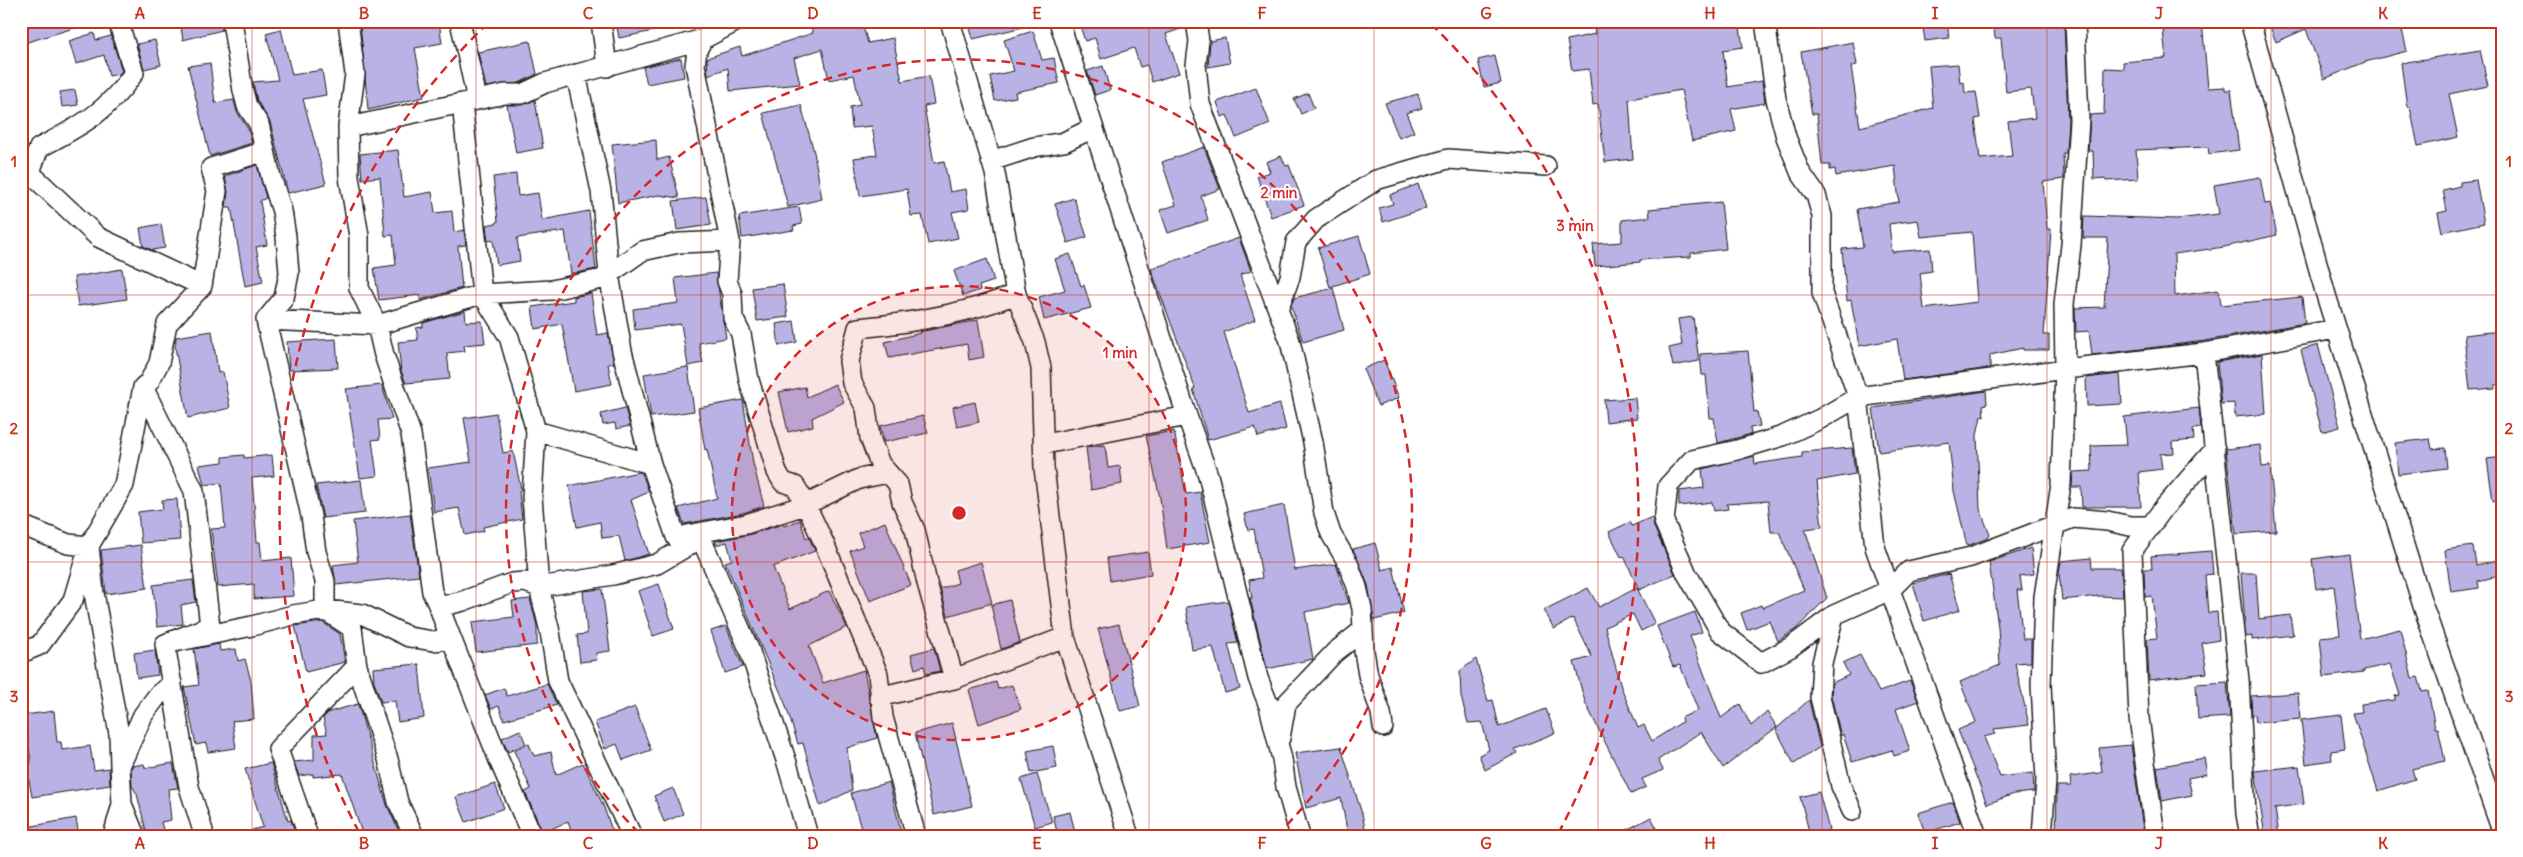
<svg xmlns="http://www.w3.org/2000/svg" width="2523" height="857" font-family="Delius,sans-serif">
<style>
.building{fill:#b9b3e5;stroke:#1c1c1c;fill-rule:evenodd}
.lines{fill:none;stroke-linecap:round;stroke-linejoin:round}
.street-casing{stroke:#1c1c1c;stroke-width:22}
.street{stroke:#fff;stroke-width:19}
.grid{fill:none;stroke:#c8321e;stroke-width:1;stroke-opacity:0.55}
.ring{fill:none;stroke:#d62828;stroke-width:2.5;stroke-dasharray:9 6}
.centre{fill:#d62828;stroke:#fff;stroke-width:2.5}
.ring-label{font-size:15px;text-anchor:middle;font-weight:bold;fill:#d62828;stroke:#fff;stroke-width:4.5;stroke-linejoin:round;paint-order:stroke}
.neatline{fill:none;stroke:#c8321e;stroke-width:2}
.grid-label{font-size:16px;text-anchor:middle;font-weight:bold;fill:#c8321e}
</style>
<rect width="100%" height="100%" fill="#fff"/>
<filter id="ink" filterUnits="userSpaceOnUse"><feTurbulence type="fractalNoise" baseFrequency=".02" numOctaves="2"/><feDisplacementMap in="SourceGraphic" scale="10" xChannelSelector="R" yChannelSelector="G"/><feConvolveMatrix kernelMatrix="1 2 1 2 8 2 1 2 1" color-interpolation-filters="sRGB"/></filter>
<g filter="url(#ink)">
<path class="building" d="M21 21H83L84 25 21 44Z
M180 21H221L222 30 183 40Z
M369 21H439L442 43 415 48 424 97 368 110 360 23Z
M616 21H667L668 28 619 38Z
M809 21H861L868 43 893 38 902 81 929 76 934 104 924 106 934 163 944 161 950 192 966 189 969 209 952 212 958 238 928 244 922 215 911 216 907 189 860 196 854 158 877 155 872 126 852 128 850 107 860 105 854 75 829 80 822 49 794 58 800 84 730 91 728 68 708 75 707 58 740 47 742 56 813 33Z
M968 21H1022L1023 27 973 39Z
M1095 21H1185L1186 27 1166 34 1179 73 1152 82 1147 65 1140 67 1134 48 1101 59 1095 38 1085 41 1080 26Z
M1593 21H1739L1743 47 1723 50 1728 87 1762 81 1765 103 1731 109 1736 131 1692 141 1681 90 1629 99 1633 159 1605 162 1598 104 1593 105 1589 69 1572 71 1567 40 1595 34Z
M1922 21H1947L1949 38 1925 41Z
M1993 21H2064L2068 120 2066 153H2063L2064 179 2043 182 2047 229H2051L2044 335H2049V350H2023V348L1990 355V368L1903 380 1897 339 1859 346 1851 300 1847 301 1842 249 1863 247 1857 209 1899 202 1895 166 1836 176 1835 169 1830 170V165H1822L1817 114H1812L1801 52 1853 42 1857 65 1851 66 1860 127 1933 108 1929 66 1958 64 1960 83 1964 82 1965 93 1976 92 1980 118 1975 119 1980 159 2012 156 2008 121 2035 118 2031 89 2006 92 2001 38H1995ZM1918 220 1921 237 1972 232 1977 302 1924 309 1920 273 1932 271 1930 249 1892 252 1889 224Z
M2162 21H2202L2208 88 2225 87V90H2231L2239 150 2209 154 2208 147 2136 150 2138 179 2106 181 2105 178 2094 179 2093 151H2088L2090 115 2104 114 2105 68 2124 69 2123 62 2166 58Z
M2268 21H2400L2407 51 2365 62 2324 79 2306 29 2276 42Z
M281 29 292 75 322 70 326 95 303 99 326 184 288 193 270 122 257 101 253 82 278 80 266 33Z
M1033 31 1042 60 1054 58 1059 83 1015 92 1016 97 995 101 990 76 1014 71 1004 40Z
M94 33 96 40 111 36 122 71 119 74 109 76 104 55 76 64 69 41Z
M1225 38 1230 63 1208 67 1210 41Z
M155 40 161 65 144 69 137 44Z
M530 41 537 74 519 83 486 87 478 52Z
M2480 50 2488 86 2449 94 2458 137 2418 146 2410 107H2407L2401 63Z
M1495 56 1501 83 1484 87 1478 60Z
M681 58 684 77 647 84 643 67Z
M210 63 215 103 234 100 237 112 248 129 252 143 210 156 188 66Z
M1103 66 1110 90 1095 95 1087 71Z
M1256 88 1270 124 1236 138 1227 115 1222 117 1217 102Z
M75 90 78 105 62 107 60 92Z
M1308 93 1314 108 1301 114 1294 99Z
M1418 94 1422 108 1406 113 1414 132 1399 138 1385 103Z
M535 100 543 148 516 153 507 105H522Z
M801 105 814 152 822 199 788 207 763 113Z
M656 140 657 160 669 157 679 198 659 195 618 203 612 144Z
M1204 147 1220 189 1201 196 1208 220 1168 233 1160 210 1176 205 1162 162Z
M398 150 404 197 432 192 435 213 452 211 454 232 464 230 466 245 458 246 462 288 420 300V295L379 300 374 268 396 265 393 235 385 236 380 177 362 179 360 154Z
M1281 156 1286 166 1289 165 1304 205 1271 217 1257 176 1270 172 1266 162Z
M257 165 266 198 260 201 267 245 256 247 263 282 245 286 231 207H226L228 192 225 176Z
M516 174 518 196 538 193 542 220 589 211 596 269 571 274 565 231 517 238 520 261 497 265 493 240 488 241 486 225 497 223 498 221 493 177Z
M2260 177 2265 204 2270 203 2277 235 2224 247 2174 254 2175 296 2219 290 2221 305 2302 297 2305 323 2205 341 2092 355 2089 331 2076 332 2075 308 2104 307 2108 238H2083L2084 216 2177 219 2219 214 2214 185Z
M2476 180 2484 223 2442 232 2438 213 2447 211 2443 190 2460 186V182Z
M1418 184 1426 208 1383 222 1379 208 1393 204 1390 195Z
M706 197 711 225 677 230 673 201Z
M1074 198 1087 237 1068 243 1055 204Z
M1721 202 1726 249 1691 253V257L1640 260V262L1595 266 1593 244 1622 242V220L1650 217 1649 209Z
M799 207 802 224 793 226 794 230 742 238 739 216Z
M161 224 165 248 152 250 143 246 140 228Z
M1359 236 1370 274 1330 287 1318 248Z
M1239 238 1251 271 1240 275 1255 320 1224 332 1249 413 1280 404 1286 429 1258 437 1255 427 1208 440 1193 389 1195 388 1151 269Z
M1070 254 1081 286 1084 285 1091 308 1044 320 1039 297 1065 290 1055 259Z
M987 259 994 281 979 286 980 290 963 296 954 271Z
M122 269 127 299 78 306 74 277Z
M716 273 726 338 699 343 703 363 688 366 681 324 635 330 633 309 678 303 675 278Z
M783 284 788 317 757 321 752 288Z
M1333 288 1344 330 1303 342 1291 306 1294 298Z
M591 293 597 335 608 333 614 363 608 364 612 384 574 391 562 324 535 329 532 307 574 301V297Z
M465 311 466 322 482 321 485 343 464 345 465 351 447 353 450 379 406 383 401 371 398 342 418 340 416 328 423 327V323Z
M1693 317 1699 361 1673 366 1669 348 1682 345 1678 319Z
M978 320 984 357 969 360 967 344 889 358 885 342 920 333 919 332Z
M794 321 797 342 779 346 776 324Z
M212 331 218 373 223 372 230 408 188 418 175 347 176 337Z
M2490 332H2502V385H2495V388L2470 390 2464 335Z
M336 339 338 368 289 370 287 342Z
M2318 345 2340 427 2322 432 2301 350Z
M1748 351 1754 412 1757 411 1760 426 1750 428 1751 434 1718 443 1714 418H1710L1706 375H1702L1700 354Z
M2262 354 2266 414 2235 417 2234 403 2221 404 2217 362Z
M1384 360 1399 398 1378 406 1363 369Z
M688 367 694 411 651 417 644 374Z
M2120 374 2122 404 2087 406 2086 378Z
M835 384 844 402 812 418 813 426 788 432 779 392 805 387 807 397Z
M382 385 392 419 378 420 380 439 372 440 377 476 360 478 346 389Z
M1986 391 1987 404 1983 405 1984 417 1981 416 1977 435 1980 509 1990 535 1988 538 1967 546 1954 491 1949 442 1879 452 1873 408Z
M1635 398 1637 418 1606 422 1604 400Z
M743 400 753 463 764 506 743 513 684 524 678 508 717 498 707 449 705 450 698 408Z
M975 402 979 422 957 427 953 407Z
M625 408 630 426 616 429 615 423 603 425 601 414Z
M2199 408 2201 428 2193 429 2194 440 2173 442 2174 453 2160 454 2162 469 2139 472 2141 507H2082L2081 487H2072L2073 472 2092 471 2091 446 2127 445 2124 417Z
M496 413 503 453 513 451 521 489 519 492 522 519 483 527 484 531 465 535 459 508 434 512 428 468 471 462 464 418Z
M923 416 928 433 884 442 880 426Z
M1174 431 1186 494 1200 492 1210 542 1167 549 1160 498 1146 436Z
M2430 439 2432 449 2445 448 2447 468 2398 474 2395 443Z
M1105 445 1108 468 1120 466 1122 484 1091 490 1086 447Z
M2260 445 2262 467 2270 466 2276 531 2236 534 2226 449Z
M1852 448 1855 474 1817 481 1822 527 1805 529 1827 598 1796 629 1778 641 1770 621 1747 630 1741 613 1761 605 1762 608 1804 590 1779 532H1771L1768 501 1727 504 1728 509 1714 511 1712 502 1679 506V491L1704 488 1702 469 1754 456 1755 464 1802 457V452Z
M244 455V458L272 455 274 476 252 478 257 542H260L262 561 291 558 294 596 254 599V584L218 587 211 529 225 528 221 483 204 485 199 465 223 462V457Z
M2502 457V500L2493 501 2487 459Z
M639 472 642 473 649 492 631 500 649 554 625 561 619 536 602 538 600 522 577 527 569 486Z
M361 480 365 513 323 518 316 485Z
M177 499 180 540 141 543 138 512 163 509 162 500Z
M1284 505 1295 570 1336 564 1349 603 1305 612 1313 659 1267 669 1250 598H1252L1249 580 1262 578 1254 529 1248 530 1244 514Z
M410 514 419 576 336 585 333 565 358 562 353 521Z
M1652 517 1654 527 1675 574 1639 590 1624 556 1621 557 1609 532 1630 522 1632 526Z
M800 520 806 538 809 537 815 551 773 567 790 609 829 591 847 627 809 646 823 683 864 670 877 738 847 748 852 790 820 806 803 743 798 744 785 703 725 562 732 560 727 542 716 545 715 541 748 535 783 524 784 526Z
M885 522 911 585 870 601 850 551 863 546 858 533Z
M1375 543 1382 570 1393 567 1404 613 1374 620 1368 585 1353 549Z
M141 545 147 588 106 594 101 550Z
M2473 546 2476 565 2502 559V575L2478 581 2479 588 2451 592 2445 550Z
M2031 548 2034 574 2020 576 2022 590H2017L2023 639H2031V662L2015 663 2029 725 1994 729 1995 734 1984 737 2000 777 2033 773 2034 792 2014 794 1987 804 1958 730 1976 722 1960 682 2000 665 1998 627 1989 562Z
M2211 551 2213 574 2205 575 2208 613 2217 612 2219 640 2202 643 2207 673 2149 680 2147 639 2157 638 2152 596 2145 597 2144 569H2152L2151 556Z
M1148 552 1151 574 1110 581 1107 558Z
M2349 554 2360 639 2400 629 2412 678 2418 677 2422 691 2428 690 2435 728H2438L2445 761 2412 769 2415 779 2378 791 2353 713 2362 712 2361 704 2395 700V696L2400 695 2390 664 2364 670V672L2324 677 2320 637 2340 635 2334 586 2316 589 2312 559Z
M2091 558 2092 568H2121L2123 597 2099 596 2062 600 2059 573 2061 561Z
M981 562 992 603 948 616 940 589 958 583 955 570Z
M2241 573H2256L2259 619 2290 615 2293 635 2252 640V636L2246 637Z
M1949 574 1960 610 1924 621 1913 583Z
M193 580 196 602 181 605 183 624 157 627 153 585Z
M659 584 674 629 653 636 638 591Z
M1588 588 1599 607 1637 588 1655 624 1641 631 1633 614 1605 627 1621 687 1638 728 1644 725 1652 741 1682 722 1681 718 1698 710 1680 665 1673 667 1657 626 1695 612 1702 632 1690 636 1721 718 1740 704 1751 726 1767 712 1777 727 1723 768 1701 732 1658 760 1663 770 1642 779 1646 787 1631 794 1585 702 1574 662 1592 657 1573 618 1554 629 1544 610Z
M602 589 610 651 596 653 597 660 580 662 577 635 587 634 583 591Z
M530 599 537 626V645L476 652 472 622 514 617 512 601Z
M1010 600 1020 642 1001 649 991 605Z
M1228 601 1238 643 1228 644 1240 689 1225 693 1213 647 1192 650 1186 607Z
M322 622 340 634 345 662 306 672 295 626Z
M1119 624 1140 706 1120 711 1098 629Z
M726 626 743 667 725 673 711 631Z
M219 644 220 651 236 649 238 661 245 659 251 681 254 719 232 721 236 748 208 752 206 743 196 745 184 687 199 685 194 649Z
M934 648 940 671 926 674 924 666 915 669 911 654Z
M155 650 158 675 137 678 134 653Z
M1860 655 1879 692 1910 681 1918 701 1896 709 1910 751 1894 756 1892 750 1852 762 1843 734 1841 736 1831 696 1832 683 1849 675 1843 663Z
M1476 659 1488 701 1493 700 1499 727 1546 709 1555 733 1515 749 1517 753 1485 770 1479 755 1489 750 1482 722 1468 723 1461 697 1460 671Z
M419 664 424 718 398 722 395 701 381 702 374 682 373 668Z
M996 682 998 689 1012 685 1021 709 979 724 969 690Z
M2227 682 2230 717 2198 719 2196 684Z
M547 684 557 705 504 720 499 706 491 709 485 695 504 688 507 696Z
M2298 693 2300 719 2256 723 2255 715 2252 716 2251 696Z
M1809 700 1820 747 1794 764 1776 729Z
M358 704 387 805 401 836H363L342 774 313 777V774L299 776 294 762 314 760V735L327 734 323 718 329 712Z
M635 707 651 750 623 760 617 744 605 749 595 722Z
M54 711 57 742H61L62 750 90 746 94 770 109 768 110 785 32 797 26 764 31 763 25 715Z
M2341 715 2345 749 2331 751 2332 760 2306 764 2301 720Z
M952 723 972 806 934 815 915 733Z
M520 730 526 744 508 752 502 738Z
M529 744 534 756 551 752 556 775 583 763 603 805 614 836H573L568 821 543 833 525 792 531 789 514 751Z
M2131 745 2144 836H2056L2057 786H2071L2070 777 2100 773 2102 772 2099 748Z
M1053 746 1057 768 1031 773 1027 751Z
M1341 747 1362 814 1366 833 1348 836 1341 798 1306 808 1295 753Z
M2204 758 2207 774 2188 778 2192 795 2162 801 2157 767Z
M173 763 178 788 168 789 171 820 161 822 164 833 147 835 137 794 132 786 131 768 132 766 144 764 145 768Z
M271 763 288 821 291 820 296 836H252V830L263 827 245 769Z
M2299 766 2304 804 2275 808 2279 836H2265L2255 771Z
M1037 774 1052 822 1035 827 1021 779Z
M889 782 902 836H863L851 793Z
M495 784 504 808 466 822 456 797Z
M673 788 683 814 664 822 654 796Z
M1819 792 1829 830 1810 835 1800 797Z
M1953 802 1960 822 1925 833 1918 813Z
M1070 812 1076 836H1058L1053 816Z
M1651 817 1661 836H1615Z
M76 818 79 836H23L22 828Z"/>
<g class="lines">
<g class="street-casing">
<path id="street" d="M232 21 243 91 247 106 259 124 271 177 282 211 286 237 289 273 284 298 266 320 311 516 316 552 325 581V610L352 628 357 666 388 759 398 802 414 836
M460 21 477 100
M601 21 607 67
M950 21 995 173 1016 294 1035 342 1041 368 1044 468 1065 637 1129 836
M1059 21 1187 416 1208 475 1258 678 1269 706 1282 759 1286 787 1300 836
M1196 21 1199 41 1196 65 1200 104 1290 341 1313 442 1324 513 1331 534 1348 563 1357 587 1362 609 1364 651 1368 675 1381 713 1383 727
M1765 21 1776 99 1786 137 1800 172 1816 195 1822 216V293L1858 397 1875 547 1977 836
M2250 21 2326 295 2423 606 2502 831
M703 39 697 50 695 65 730 241 727 281 732 294 733 318 741 334 749 380 777 472 783 482 795 486 803 499 824 543 878 674 883 717 916 836
M576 74 601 191 609 274 622 351 651 464
M462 103 482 294 509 337 536 431 532 497 539 587 550 632 558 681 632 836
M348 127 505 94H522L545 83 703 39 737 21
M991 161 1034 147 1064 142 1093 128
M21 162 29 172 98 237 202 286
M30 172 39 148C82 125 105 114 134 73L118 21
M1278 310 1290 277 1296 242 1316 219 1376 180 1448 159 1546 166
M266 320 377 325 359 288V236L349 177 348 127 355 74 348 21
M2204 353 2239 680 2246 814 2250 836
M536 431 651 464 676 537 682 544 697 540
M1045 444 1187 416
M21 525 68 544 89 546 94 593 119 734 120 766
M687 535 746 524 805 505 859 479 888 473
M1834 615 1791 647 1761 663 1720 631 1687 574 1664 522 1668 486 1692 460 1737 450 1783 436 1820 419 1858 397 2065 369 2204 353 2336 329
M165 644 252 626 293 615 325 610 362 614 409 637 433 641 450 639 439 607 463 601 512 583 525 582 539 587 613 575 657 564 701 538 749 649 787 763 808 836
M21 653 40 645 73 600 89 546 124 485 143 387
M954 679 927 583 915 530 902 502 898 484 880 464 870 438 866 408 852 383 849 361 858 328C911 323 967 314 1016 294
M879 697 954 679 1065 637
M1280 738 1286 704 1335 652 1363 630
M122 804 135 836
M1852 811 1841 786 1820 697 1822 663 1834 615 1890 590 1909 571 1971 557 2073 518 2107 521 2130 526H2151
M113 836 122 804 120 766 143 715 158 695 172 683
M202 836 203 831 189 787 165 644 210 626 194 491 143 387 149 382 159 363 167 324 202 286 217 191 211 168 265 151
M308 836 278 749 357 666
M532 836 498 758 439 607 432 592 411 434 384 355 377 325 482 294 552 290 602 279 642 251 679 243 730 241
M2042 836 2046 780 2041 685 2044 597 2061 484 2065 369 2064 304 2071 245 2079 120 2075 21
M2155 836 2139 718 2132 551 2163 509 2215 449"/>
</g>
<use href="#street" class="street"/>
</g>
</g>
<path class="grid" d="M252 21V836M476 21V836M701 21V836M925 21V836M1149 21V836M1374 21V836M1598 21V836M1822 21V836M2047 21V836M2271 21V836M21 295H2502M21 562H2502"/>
<circle cx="959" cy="513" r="227" fill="#d62828" fill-opacity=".12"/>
<g class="ring">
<circle cx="959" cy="513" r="227"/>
<path d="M639 833A453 453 0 1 1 1279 833"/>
<path d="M359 832A680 680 0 0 1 487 24M1431 24A680 680 0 0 1 1559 832"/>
</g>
<circle cx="959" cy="513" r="8" class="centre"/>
<g class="ring-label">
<text x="1279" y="198">2 min</text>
<text x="1575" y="231">3 min</text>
<text x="1120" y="358">1 min</text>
</g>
<rect width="2523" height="857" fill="none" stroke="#fff" stroke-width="55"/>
<rect x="28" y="28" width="2468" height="802" class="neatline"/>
<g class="grid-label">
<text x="140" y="19">A</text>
<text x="364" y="19">B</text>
<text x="588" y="19">C</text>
<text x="813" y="19">D</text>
<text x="1037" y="19">E</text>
<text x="1262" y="19">F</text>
<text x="1486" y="19">G</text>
<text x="1710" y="19">H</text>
<text x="1935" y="19">I</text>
<text x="2159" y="19">J</text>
<text x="2383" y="19">K</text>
<text x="14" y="167">1</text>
<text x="2509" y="167">1</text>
<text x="14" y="434">2</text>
<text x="2509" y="434">2</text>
<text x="14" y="702">3</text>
<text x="2509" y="702">3</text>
<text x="140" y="849">A</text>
<text x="364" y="849">B</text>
<text x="588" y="849">C</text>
<text x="813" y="849">D</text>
<text x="1037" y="849">E</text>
<text x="1262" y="849">F</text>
<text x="1486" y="849">G</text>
<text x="1710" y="849">H</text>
<text x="1935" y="849">I</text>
<text x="2159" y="849">J</text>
<text x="2383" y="849">K</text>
</g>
</svg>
